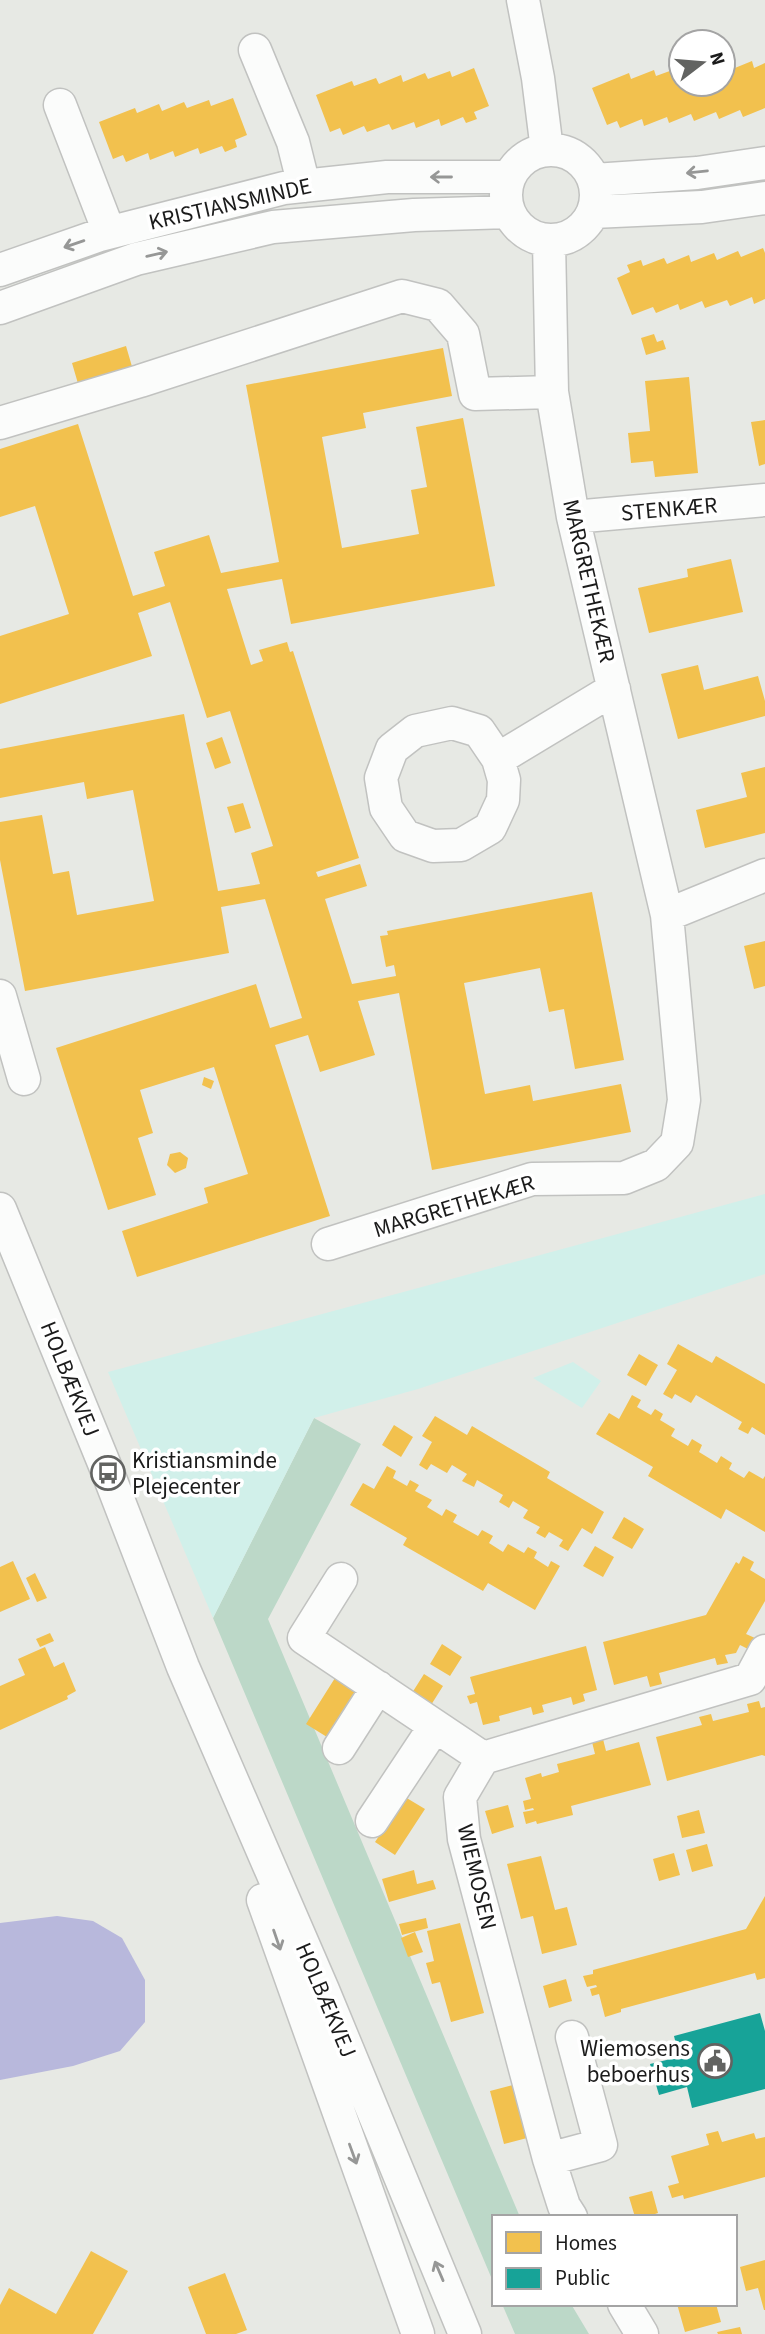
<svg xmlns="http://www.w3.org/2000/svg" width="765" height="2334" font-family="'Source Sans 3',sans-serif">
<style>
.forest{fill:#bcd8c8}
.park{fill:#d1f0ea}
.water{fill:#b8b8dc}
.homes{fill:#f2c14e}
.public{fill:#17a398}
.lines{fill:none;stroke-linecap:round;stroke-linejoin:round}
.minor-casing{stroke:#c1c2c0;stroke-width:35}
.minor{stroke:#fbfcfb;stroke-width:32}
.oneway{stroke:#969796}
.labels{text-anchor:middle;dominant-baseline:central;stroke-width:7;stroke-linejoin:round;paint-order:stroke}
.street-label{font-size:23px;fill:#1b1b1b;stroke:#fff}
.poi-label{font-size:23px;fill:#1b1b1b;stroke:#fff;text-anchor:start}
</style>
<rect width="100%" height="100%" fill="#e7e9e4"/>
<path class="forest" d="M314 1418 361 1444 268 1619 520 2217H494V2284L213 1618Z
M502 2304H571L589 2334H515Z"/>
<path class="park" d="M765 1194V1274L418 1389 314 1418 213 1618 108 1372Z
M573 1362 601 1381 582 1408 533 1378Z"/>
<path class="water" d="M57 1916 93 1921 122 1938 145 1980V2022L120 2051 73 2066 0 2080V1923Z"/>
<path class="homes" d="M752 61 754 68 765 63V108L743 117 740 110 719 119 716 112 694 121 691 114 669 123 667 117 644 126 642 119 620 128 617 121 607 125 592 88 629 73 631 79 654 70 656 76 678 68 681 84H723V65L727 63 730 70Z
M474 68 489 106 474 112 477 119 466 123 463 117 441 126 439 119 416 128 414 122 392 130 389 124 367 132 364 126 343 135 340 128 330 132 316 95 352 81 354 86 376 78 379 84 401 75 403 82 425 73 428 79 450 71 452 77Z
M233 98 247 135 235 140 237 147 225 152 222 146 200 154 198 148 175 157 173 151 150 160 148 153 126 162 123 155 113 159 99 122 135 108 137 113 159 104 162 111 184 102 187 108 209 100 211 106Z
M763 248 765 253V299L754 304 752 297 730 306 727 300 705 308 702 301 680 310 678 304 656 313 653 307 632 315 617 278 630 272 627 265 641 260 643 266 664 258 667 264 689 255 691 262 714 253 717 260 738 251 741 257Z
M654 334 657 342 663 340 666 349 646 355 641 338Z
M126 346 133 370 79 387 72 363Z
M443 348 452 396 363 413 366 428 322 437 342 548 419 534 411 490 427 487 416 427 463 418 495 586 291 624 282 579 227 589 251 665 263 661 259 650 287 642 290 652 293 651 359 858 316 872 318 877 360 864 367 886 325 899 352 984 396 976 394 965 386 967 380 936 388 935 387 931 592 892 624 1060 575 1069 564 1009 549 1012 540 968 464 983 485 1094 530 1085 533 1101 621 1084 631 1132 432 1170 399 993 358 1001 375 1055 320 1072 308 1035 275 1045 330 1216 137 1277 122 1231 208 1203 204 1188 248 1174 214 1067 140 1090 153 1133 138 1138 156 1195 108 1210 56 1048 256 984 270 1028 302 1018 265 899 221 907 229 953 25 991 0 860V822L42 815 53 874 69 871 77 915 154 901 133 790 87 799 84 782 0 798V749L184 714 218 891 260 884 251 853 273 846 230 711 207 718 170 602 138 613 152 656 0 704V636L69 614 35 506 0 517V449L78 424 133 596 165 586 154 552 209 535 221 573 279 562 246 385Z
M689 377 698 473 655 477 653 461 631 463 628 433 650 431 645 381Z
M765 420V464L759 466 751 422Z
M731 559 743 612 649 633 638 588 688 577 687 569Z
M698 665 704 690 758 676 765 701V716L678 739 661 674Z
M222 737 231 763 215 769 206 743Z
M765 767V833L705 848 696 810 747 797 741 773Z
M243 803 251 828 235 833 227 807Z
M765 941V986L754 989 744 946Z
M204 1077 214 1081 211 1089 202 1085Z
M180 1152 188 1158 186 1168 175 1173 167 1165 170 1154Z
M678 1344 712 1363 716 1356 765 1384V1435L752 1427 748 1434 738 1429 742 1422 696 1395 691 1403 675 1394 672 1399 663 1394 677 1370 667 1364Z
M639 1354 658 1365 646 1386 627 1375Z
M632 1395 641 1400 637 1407 651 1415 655 1409 663 1414 660 1420 675 1429 671 1436 688 1446 692 1439 702 1445 699 1452 717 1463 721 1456 732 1463 729 1469 744 1478 749 1471 763 1479 765 1476V1532L726 1509 721 1519 648 1476 653 1467 596 1434 609 1413 619 1419Z
M435 1416 467 1435 472 1426 550 1472 547 1478 604 1512 592 1534 582 1528 568 1551 559 1546 563 1540 549 1532 545 1538 536 1533 540 1527 523 1518 528 1510 513 1501 509 1508 499 1502 503 1495 477 1480 474 1487 462 1481 467 1474 452 1465 447 1473 431 1464 427 1470 419 1465 432 1442 422 1436Z
M394 1425 413 1437 401 1457 382 1445Z
M387 1466 396 1471 393 1478 407 1486 410 1480 419 1485 415 1491 432 1500 427 1507 442 1516 446 1509 457 1515 453 1522 478 1536 482 1530 493 1536 489 1543 503 1552 508 1544 524 1553 528 1547 537 1552 534 1558 548 1567 551 1561 560 1566 535 1610 488 1583 483 1591 403 1545 407 1538 350 1505 363 1483 374 1489Z
M624 1517 644 1529 632 1549 612 1538Z
M595 1546 614 1557 603 1577 583 1566Z
M743 1556 754 1562 750 1570 765 1579V1601L746 1634 755 1638 748 1649 740 1645 736 1653 725 1655 728 1663 717 1665 715 1658 659 1673 662 1684 650 1687 647 1676 614 1685 603 1642 706 1615 736 1562 739 1564Z
M13 1561 30 1599 0 1612V1567Z
M35 1573 47 1598 37 1602 26 1578Z
M50 1633 54 1641 40 1647 36 1639Z
M442 1644 462 1657 450 1676 430 1664Z
M586 1646 597 1690 583 1694 585 1701 573 1705 571 1697 542 1705 544 1712 533 1715 531 1707 499 1716 500 1721 483 1725 477 1702 470 1704 467 1696 475 1694 470 1677Z
M45 1647 54 1667 64 1662 76 1691 67 1696 68 1699 0 1730V1686L25 1675 18 1659Z
M424 1674 443 1686 431 1705 412 1693Z
M335 1678 356 1690 327 1737 306 1724Z
M759 1701 761 1708 765 1707V1756L762 1755 667 1781 656 1737 702 1725 699 1717 711 1714 713 1721 749 1712 747 1704Z
M603 1739 606 1751 639 1742 651 1785 571 1806 573 1815 537 1824 536 1821 526 1824 523 1812 534 1810 533 1808 525 1810 523 1801 531 1799 525 1778 541 1773 542 1777 559 1772 557 1764 595 1754 592 1742Z
M405 1797 425 1809 395 1855 375 1842Z
M508 1805 514 1827 492 1834 485 1811Z
M699 1810 705 1833 682 1838 677 1816Z
M707 1844 713 1866 692 1872 686 1850Z
M674 1853 680 1875 659 1881 653 1859Z
M541 1856 555 1910 567 1907 577 1945 542 1954 533 1916 521 1919 507 1864Z
M414 1870 417 1884 433 1880 436 1889 389 1902 382 1879Z
M765 1896V1978L757 1980 755 1973 621 2009V2012L605 2017 599 1994 592 1996 590 1989 597 1987 596 1985 587 1987 583 1976 593 1974V1970L746 1929Z
M426 1918 428 1928 402 1935 399 1924Z
M460 1923 484 2013 451 2022 440 1982 432 1984 426 1963 434 1961 427 1931Z
M415 1932 423 1952 408 1957 401 1938Z
M566 1979 572 2001 549 2008 543 1986Z
M513 2085 527 2138 504 2144 490 2091Z
M718 2131 722 2142 754 2133 756 2139 765 2137V2177L684 2199 683 2195 672 2198 668 2186 679 2183 671 2156 709 2145 706 2134Z
M652 2191 658 2213 646 2217H635L629 2197Z
M91 2251 128 2271 93 2334H0V2305L9 2288 56 2314Z
M765 2260V2310H764L758 2288 746 2291 740 2267Z
M225 2273 247 2330 236 2334H206L188 2287Z
M677 2304H716L721 2322 685 2332Z
M740 2327 742 2334H718L717 2332Z"/>
<path class="public" d="M760 2013 765 2031V2089L692 2108 687 2087 659 2095 650 2064 679 2057 674 2036Z"/>
<g class="lines">
<g class="minor-casing">
<path id="minor" d="M523 0 538 78 547 150
M255 50 293 142 304 186
M60 105 109 232
M506 195a45 45 0 1 1 90 0a45 45 0 1 1-90 0Z
M594 180 697 173 765 163
M593 212 702 207 765 198
M0 270 100 235 284 188 387 177H509
M0 308 136 259 273 227 414 215 509 212
M0 423 140 381 402 296 438 305 463 334 475 394 552 392
M573 517 765 500
M498 759 504 780 503 800 490 828 461 845 433 846 405 836 386 808 381 778 392 749 415 731 452 723 479 731 498 759 614 689
M667 915 765 875
M0 996 24 1079
M0 1209 108 1473 183 1667 323 1990 465 2334
M328 1244 532 1179 624 1178 656 1165 677 1143 684 1100 667 915 573 517 552 392 549 241
M341 1579 304 1638 483 1758
M339 1748 378 1687
M372 1821 435 1726
M263 1900 418 2334
M549 2159 601 2145 572 2037
M571 2217 564 2206 549 2159 464 1839 460 1797 483 1758 750 1679 765 1651
M624 2304 642 2334"/>
</g>
<use href="#minor" class="minor"/>
</g>
<defs><path id="oneway-shaft" d="M-6 0H5M1.5-3L5.5 0L1.5 3" fill="none" stroke-width="1.6" stroke-linecap="round" stroke-linejoin="round" transform="scale(1.75)"/></defs>
<g class="oneway">
<use href="#oneway-shaft" transform="translate(697 172) rotate(174)"/>
<use href="#oneway-shaft" transform="translate(441 177) rotate(180)"/>
<use href="#oneway-shaft" transform="translate(74 244) rotate(161)"/>
<use href="#oneway-shaft" transform="translate(157 254) rotate(-13)"/>
<use href="#oneway-shaft" transform="translate(277 1940) rotate(71)"/>
<use href="#oneway-shaft" transform="translate(353 2154) rotate(70)"/>
<use href="#oneway-shaft" transform="translate(439 2271) rotate(-113)"/>
</g>
<defs>
<g id="bus-ring" transform="scale(1.75)"><circle r="9.5" fill="#fff" stroke="#626361" stroke-width="1.5"/><path d="M-5-6H5V4H4V6H2V4H-2V6H-4V4H-5ZM-3.5-4V0h7V-4ZM-3.5 1.2v1.5H-2V1.2ZM2 1.2v1.5H3.5V1.2Z" fill="#626361"/></g>
<g id="civic-ring" transform="scale(1.75)"><circle r="9.5" fill="#fff" stroke="#626361" stroke-width="1.5"/><path d="M-.6-6.5H3V-4.5H.6V-3L4-1V1h2V6H-6V1h2V-1L-.6-3ZM-1.2 2.5V6h2.4V2.5Z" fill="#626361"/></g>
</defs>
<g fill-rule="evenodd">
<use href="#bus-ring" x="108" y="1473"/>
<use href="#civic-ring" x="715" y="2061"/>
</g>
<g class="labels">
<g class="street-label">
<text transform="translate(230 204) rotate(-13)">KRISTIANSMINDE</text>
<text transform="translate(669 509) rotate(-5)">STENKÆR</text>
<text transform="translate(589 581) rotate(77)">MARGRETHEKÆR</text>
<text transform="translate(454 1206) rotate(-17)">MARGRETHEKÆR</text>
<text transform="translate(70 1379) rotate(68)">HOLBÆKVEJ</text>
<text transform="translate(477 1877) rotate(77)">WIEMOSEN</text>
<text transform="translate(326 2000) rotate(67)">HOLBÆKVEJ</text>
</g>
<g class="poi-label">
<text x="132" y="1460">Kristiansminde<tspan x="132" dy="26">Plejecenter</tspan></text>
<text x="690" y="2048" text-anchor="end">Wiemosens<tspan x="690" dy="26">beboerhus</tspan></text>
</g>
</g>
<rect x="492" y="2215" width="245" height="91" fill="#ffffff" stroke="#a4a4a4" stroke-width="2"/>
<rect x="506" y="2232" width="35" height="21" fill="#f2c14e" stroke="#a4a4a4" stroke-width="2"/>
<text x="555" y="2250" font-size="21" fill="#1b1b1b">Homes</text>
<rect x="506" y="2268" width="35" height="21" fill="#17a398" stroke="#a4a4a4" stroke-width="2"/>
<text x="555" y="2285" font-size="21" fill="#1b1b1b">Public</text>
<g transform="translate(702 63) rotate(74)"><circle r="33" fill="#ffffff" stroke="#a4a4a4" stroke-width="2"/>
<path d="M0-5L12 26L0 18L-12 26Z" fill="#626361"/>
<text y="-10" font-size="19" font-weight="bold" text-anchor="middle" fill="#1b1b1b">N</text>
</g>
</svg>
